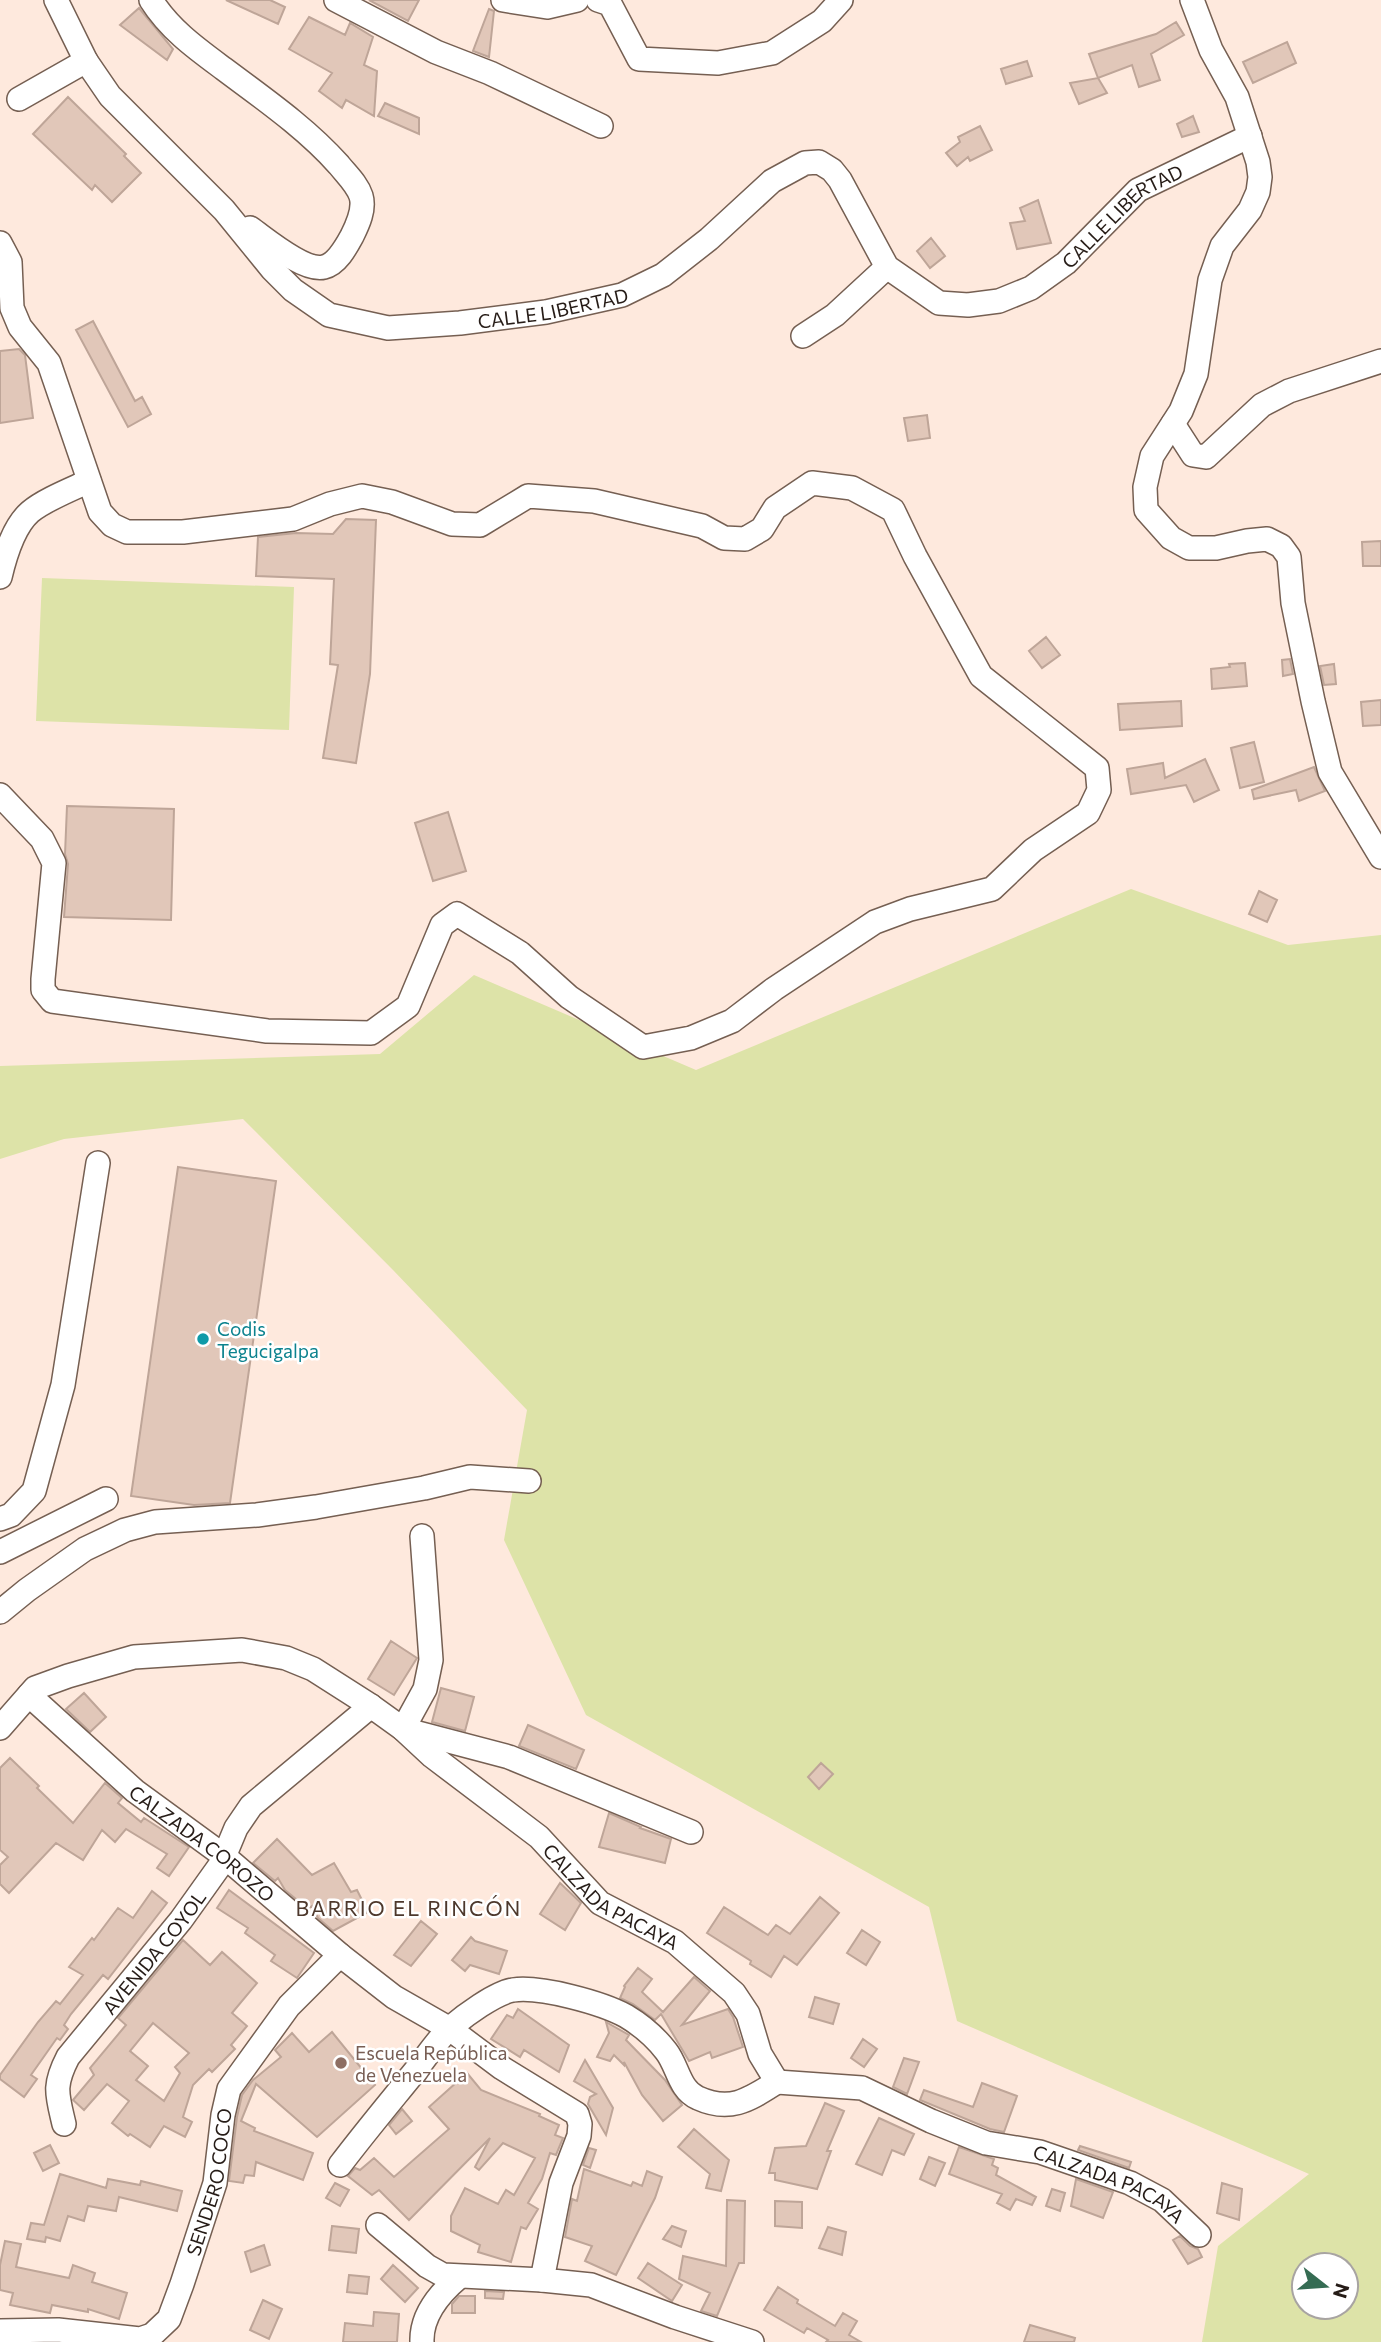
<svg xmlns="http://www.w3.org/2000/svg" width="1381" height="2342" font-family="Commissioner,sans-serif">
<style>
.green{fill:#dde3a8;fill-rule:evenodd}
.building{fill:#e1c7b9;stroke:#bea598;stroke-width:2;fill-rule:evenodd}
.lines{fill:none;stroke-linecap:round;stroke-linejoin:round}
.minor-casing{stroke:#755f52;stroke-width:26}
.minor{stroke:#fff;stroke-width:23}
.culture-dot{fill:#0f9aa8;stroke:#fff;stroke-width:2.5}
.education-dot{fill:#8d6e63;stroke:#fff;stroke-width:2.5}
.labels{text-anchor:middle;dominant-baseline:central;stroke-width:5;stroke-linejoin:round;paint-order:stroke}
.street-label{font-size:19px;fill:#261c17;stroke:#fff}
.culture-label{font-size:19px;fill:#0d838f;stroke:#fff;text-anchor:start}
.education-label{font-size:19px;fill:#785e54;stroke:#fff;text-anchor:start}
.neighbourhood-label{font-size:21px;letter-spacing:2px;fill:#4d382c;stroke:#fff}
</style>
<rect width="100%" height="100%" fill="#fee9dd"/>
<path class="green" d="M42 578 294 587 289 730 36 721Z
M1131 889 1288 945 1381 935V2342H1202L1218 2246 1309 2174 957 2021 929 1907 586 1715 504 1540 527 1410 393 1270 243 1119 64 1139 0 1159V1066L380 1054 474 975 696 1070ZM1304 2265H1346V2307H1304Z"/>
<path class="building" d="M226 0H270L285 7 278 24Z
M369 0H419L408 21Z
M139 8 173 49 167 60 120 25Z
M489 9 494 11 489 57 473 51Z
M309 17 345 35 350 23 373 37 364 65 377 71 374 116 346 100 342 108 319 91 332 73 289 49Z
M1176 22 1184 35 1151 54 1160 80 1139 87 1132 65 1098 78 1089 54 1156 34Z
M1287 42 1296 63 1253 83 1243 62Z
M1027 61 1032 76 1006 84 1001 69Z
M1098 78 1107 93 1079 104 1070 83Z
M68 97 126 154 124 156 141 173 112 202 95 185 92 190 33 134Z
M385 103 419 118V134L378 116Z
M1193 116 1199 132 1182 137 1177 124Z
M980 126 992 150 970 161 968 157 957 166 946 153 960 142 958 137Z
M1038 200 1051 243 1017 249 1010 223 1025 221 1020 208Z
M931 238 945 256 930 268 917 251Z
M93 321 135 401 142 397 151 414 128 427 76 330Z
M19 349 25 355 33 418 0 423V351Z
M927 415 930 438 908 441 904 418Z
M346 519 376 520 370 674 356 763 323 758 338 665 330 664 334 579 256 576 258 537 296 533 333 534Z
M1381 541V566H1363L1362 542Z
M1046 637 1060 655 1042 668 1029 651Z
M1290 659 1293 674 1283 676 1282 660Z
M1245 663 1247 686 1212 689 1211 669 1230 667 1229 664Z
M1334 664 1336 684 1324 685 1320 666Z
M1381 700V725L1363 726 1361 702Z
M1181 701 1182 726 1120 730 1118 704Z
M1254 742 1264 782 1240 788 1231 748Z
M1205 759 1219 790 1194 802 1186 785 1131 794 1127 769 1163 763 1165 778Z
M1314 767 1325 791 1299 801 1296 790 1254 799 1252 790Z
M67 806 174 809 171 920 64 917 68 864 65 854Z
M448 812 466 871 433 881 415 823Z
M1259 891 1277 900 1267 922 1249 914Z
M178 1167 276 1181 230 1503 194 1505 131 1496Z
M391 1641 417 1658 394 1695 368 1679Z
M441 1688 474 1697 465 1731 432 1722Z
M84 1693 106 1717 90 1732 66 1709Z
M528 1725 584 1750 576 1769 519 1746Z
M10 1758 39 1786 37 1788 73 1823 105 1783 122 1798 118 1803 141 1822 144 1818 189 1847 169 1876 157 1868 167 1854 126 1829 115 1842 102 1830 83 1860 56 1843 9 1893 0 1884V1865L8 1857 0 1850V1768Z
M821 1763 833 1774 819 1789 808 1777Z
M609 1813 641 1827 640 1828 671 1839 665 1863 599 1847Z
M277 1839 312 1875 334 1863 351 1892 357 1890 368 1912 333 1931 318 1918 312 1906 308 1909 285 1890 278 1878 275 1881 253 1863Z
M560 1883 581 1903 565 1930 540 1914Z
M229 1890 314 1953 297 1978 271 1961 275 1955 245 1933 248 1928 217 1908Z
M152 1891 167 1903 108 1979 103 1975 71 2014 64 2025 68 2029 60 2040 57 2038 31 2075 37 2079 24 2097 0 2079V2075L38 2022 56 2001 60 2004 83 1975 69 1967 92 1938 94 1940 118 1908 133 1918Z
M820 1897 839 1913 797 1965 784 1956 771 1977 750 1964 751 1961 707 1933 724 1907 768 1935 776 1925 790 1934Z
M421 1921 437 1934 411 1966 394 1955Z
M862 1930 880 1942 866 1965 847 1953Z
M471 1937 475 1941 507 1951 499 1974 470 1965 465 1971 452 1960Z
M183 1940 210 1965 222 1952 257 1983 232 2013 247 2026 231 2045 235 2049 212 2072 209 2069 193 2085 183 2117 192 2122 185 2137 164 2126 150 2147 130 2134 128 2136 112 2123 129 2101 107 2084 84 2110 73 2100 94 2075 90 2068 126 2025 118 2018ZM153 2023 189 2053 175 2067 180 2073 164 2101 136 2080 148 2066 130 2051Z
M638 1968 652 1979 642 1992 663 2012 694 1977 710 1991 682 2025 728 2009 733 2017 743 2047 712 2058 710 2052 689 2061 661 2014 655 2020 633 2004 620 1998 625 1987 624 1986Z
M815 1997 839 2004 833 2024 809 2017Z
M518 2009 569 2045 559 2072 524 2050 520 2057 491 2039 507 2015 513 2018Z
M606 2022 629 2035 626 2040 665 2080 682 2105 663 2121 642 2095 624 2062V2065L614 2055 610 2061 597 2057 609 2033Z
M332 2032 375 2085 317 2137 256 2084 241 2121 255 2128 254 2131 313 2153 303 2180 256 2162 254 2176 245 2175 243 2183 229 2181 237 2117 242 2095 253 2080 281 2057 275 2050 292 2033 309 2052Z
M863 2039 877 2049 864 2067 851 2058Z
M904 2058 919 2062 907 2094 893 2087Z
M585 2060 613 2108 606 2135 588 2104 590 2097 596 2094 574 2081Z
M467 2073 481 2090 540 2114 539 2116 559 2125 555 2135 563 2138 556 2155 550 2153 542 2179 528 2203 538 2209 526 2229 521 2227 511 2262 478 2252 480 2245 451 2231V2216L465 2188 498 2204 506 2190 514 2195 535 2158 503 2143 479 2170 475 2167 490 2138 409 2220 379 2190 372 2195 348 2176 355 2168 360 2170 374 2158 394 2177 449 2129 429 2107Z
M982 2083 1017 2096 1004 2132 990 2129 920 2100 924 2090 973 2107Z
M825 2103 844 2111 827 2151H831L817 2189 775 2180V2173H769L775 2148 806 2146Z
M402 2109 412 2121 396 2134 389 2125Z
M879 2118 914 2134 904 2155 892 2150 882 2175 856 2164Z
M694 2129 729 2160 721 2191 706 2188 710 2174 678 2147Z
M50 2145 59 2163 43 2171 34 2153Z
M1080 2146 1131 2162 1129 2168 1078 2150Z
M959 2147 994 2159 992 2165 998 2168 996 2175 1036 2197 1032 2205 1016 2199 1010 2210 997 2203 1002 2194 949 2174Z
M589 2148 596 2150 590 2168 583 2165Z
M929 2157 945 2163 935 2186 920 2179Z
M584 2169 631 2186 633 2182 642 2186 647 2171 662 2177 655 2198 616 2275 585 2261 592 2246 565 2237 572 2199 577 2201Z
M60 2174 106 2188 108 2179 140 2185 141 2181 182 2191 177 2211 119 2197 116 2211 88 2206 84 2221 68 2216 60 2241 46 2237 45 2242 27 2239 31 2223 44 2225Z
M1076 2179 1113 2192 1103 2218 1071 2206Z
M335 2183 349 2190 340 2206 326 2198Z
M1222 2183 1242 2189 1239 2220 1217 2213Z
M1052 2189 1065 2193 1060 2211 1046 2206Z
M727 2200 745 2201 744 2263H739L717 2316 701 2311 710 2293 679 2279 683 2256 726 2266Z
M775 2201 802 2202V2228L775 2226Z
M332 2226 359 2229 356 2253 329 2250Z
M672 2226 686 2231 681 2247 663 2239Z
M828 2227 846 2232 842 2255 819 2248Z
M1180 2236 1190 2246 1198 2249 1202 2257 1188 2264 1173 2240Z
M5 2241 21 2244 16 2267 69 2278 73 2265 95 2273 92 2282 127 2293 119 2319 88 2309V2312L52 2305 50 2313 10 2305 13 2293 0 2290V2265Z
M264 2245 270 2265 251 2272 245 2252Z
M648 2263 682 2285 672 2301 638 2278Z
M393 2265 418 2288 405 2302 381 2279Z
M349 2275 369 2277 367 2294 347 2292Z
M778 2287 798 2300 797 2303 835 2326 843 2313 857 2321 849 2335 861 2342H826L828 2340 807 2328 804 2333 764 2310Z
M485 2291 504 2292 503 2299 485 2298Z
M459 2296H475V2313H452V2304Z
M263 2300 282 2309 269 2339 250 2330Z
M374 2312 399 2314 397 2342H343L345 2323 373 2326Z
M1030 2325 1075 2338 1074 2342H1024Z"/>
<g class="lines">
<g class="minor-casing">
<g id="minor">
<path id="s1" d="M56 0 86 61 110 96 224 210 272 269 293 290 329 315 388 328 460 323 546 312 622 295 663 275 709 239 772 181 805 163 819 162 832 170 840 180 887 267 939 303 968 305 999 301 1031 288 1066 263 1138 190 1250 136"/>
<path d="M151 0C170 30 197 49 224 69 264 99 306 128 339 165 347 175 357 184 361 196 365 209 358 224 352 236 346 247 337 264 324 267 304 272 266 239 250 228"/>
<path d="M336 0 436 52 490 73 601 126"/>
<path d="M503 0 547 7 577 0"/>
<path d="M598 0 610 4 639 59 718 63 772 53 822 21 841 0"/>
<path d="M1192 0 1211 50 1237 97 1258 162 1260 177 1258 192 1250 210 1222 246 1210 280 1196 374 1181 411 1152 456 1145 487 1146 510 1171 538 1189 548H1216L1247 541 1267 539 1281 546 1289 557 1293 603 1313 701 1330 772 1381 857"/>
<path d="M19 99 86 61"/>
<path d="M0 243 10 262 12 308 20 327 49 363 100 512 112 525 127 532H183L293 519 330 504 362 496 392 502 452 524 480 525 528 496 594 501 702 526 724 538 745 539 762 529 775 508 812 483 852 488 893 510 915 556 981 676 1097 768 1099 790 1088 813 1033 850 992 889 910 909 875 922 774 989 732 1021 691 1038 643 1047 569 997 520 953 457 914 442 925 408 1006 371 1033 267 1031 52 1001 43 990V979L54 863 42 839 0 795"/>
<path d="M803 336 835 315 887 267"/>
<path d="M1173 424 1193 455 1206 457 1262 405 1289 391 1381 361"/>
<path d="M0 577C5 556 13 527 30 512 44 500 72 489 89 481"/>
<path d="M0 1519 11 1515 34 1491 63 1385 98 1163"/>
<path d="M422 1536 431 1660 425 1689 403 1729 509 1757 691 1832"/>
<path d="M0 1552 106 1499"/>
<path d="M0 1612 27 1590 85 1549 125 1530 155 1522 257 1515 316 1507 424 1488 470 1477 529 1481"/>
<path id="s2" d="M29 1695 135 1791 224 1856 340 1955 394 1997 450 2029 502 2068 577 2114 580 2124 579 2136 561 2183 542 2280 591 2285 675 2317 752 2342"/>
<path id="s3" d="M0 1728 35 1688 68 1676 134 1657 242 1650 286 1658 313 1669 371 1706 403 1729 432 1756 539 1837 600 1903 675 1942 734 1993 748 2014 760 2054 777 2082"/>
<path id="s4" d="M777 2082 862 2088 931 2121 986 2143 1040 2152 1130 2183 1162 2200 1199 2235"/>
<path id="s5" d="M64 2124C57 2094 53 2086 68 2057L181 1920 221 1864 236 1828 251 1806 371 1706"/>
<path d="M340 2165C365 2132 391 2101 416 2070 427 2056 437 2040 450 2028 464 2016 495 1993 513 1990 541 1986 602 2003 626 2016 641 2025 656 2038 666 2051 678 2066 679 2090 698 2098 731 2113 750 2099 777 2082"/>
<path d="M378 2225 427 2266 443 2275 542 2280"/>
<path id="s6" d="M0 2331 58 2330 140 2339 152 2335 169 2319 182 2284 215 2183 223 2115 229 2089 289 2006 340 1955"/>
<path d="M422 2342C421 2316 440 2293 459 2277"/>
</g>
</g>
<use href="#minor" class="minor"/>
</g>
<circle class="culture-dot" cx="203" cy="1339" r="7"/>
<circle class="education-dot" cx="341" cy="2063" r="7"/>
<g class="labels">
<g class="street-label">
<text stroke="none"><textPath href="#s1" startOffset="1362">CALLE LIBERTAD</textPath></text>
<text stroke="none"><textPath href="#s1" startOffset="648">CALLE LIBERTAD</textPath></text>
<text stroke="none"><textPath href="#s2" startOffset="228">CALZADA COROZO</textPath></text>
<text stroke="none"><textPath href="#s3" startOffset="716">CALZADA PACAYA</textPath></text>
<text stroke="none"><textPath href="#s5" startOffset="205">AVENIDA COYOL</textPath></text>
<text stroke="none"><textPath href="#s6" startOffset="320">SENDERO COCO</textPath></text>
<text stroke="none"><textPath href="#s4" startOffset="352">CALZADA PACAYA</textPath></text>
</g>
<g class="culture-label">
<text x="217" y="1328">Codis<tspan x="217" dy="22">Tegucigalpa</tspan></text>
</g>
<g class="education-label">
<text x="355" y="2052">Escuela República<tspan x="355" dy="22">de Venezuela</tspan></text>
</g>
<g class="neighbourhood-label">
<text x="409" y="1907">BARRIO EL RINCÓN</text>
</g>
</g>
<g transform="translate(1325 2286) rotate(107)"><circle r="33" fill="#ffffff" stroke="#a8a4a2" stroke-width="2"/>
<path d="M0-5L12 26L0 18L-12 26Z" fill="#356c53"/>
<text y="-10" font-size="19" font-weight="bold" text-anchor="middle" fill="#261c17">N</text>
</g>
</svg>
